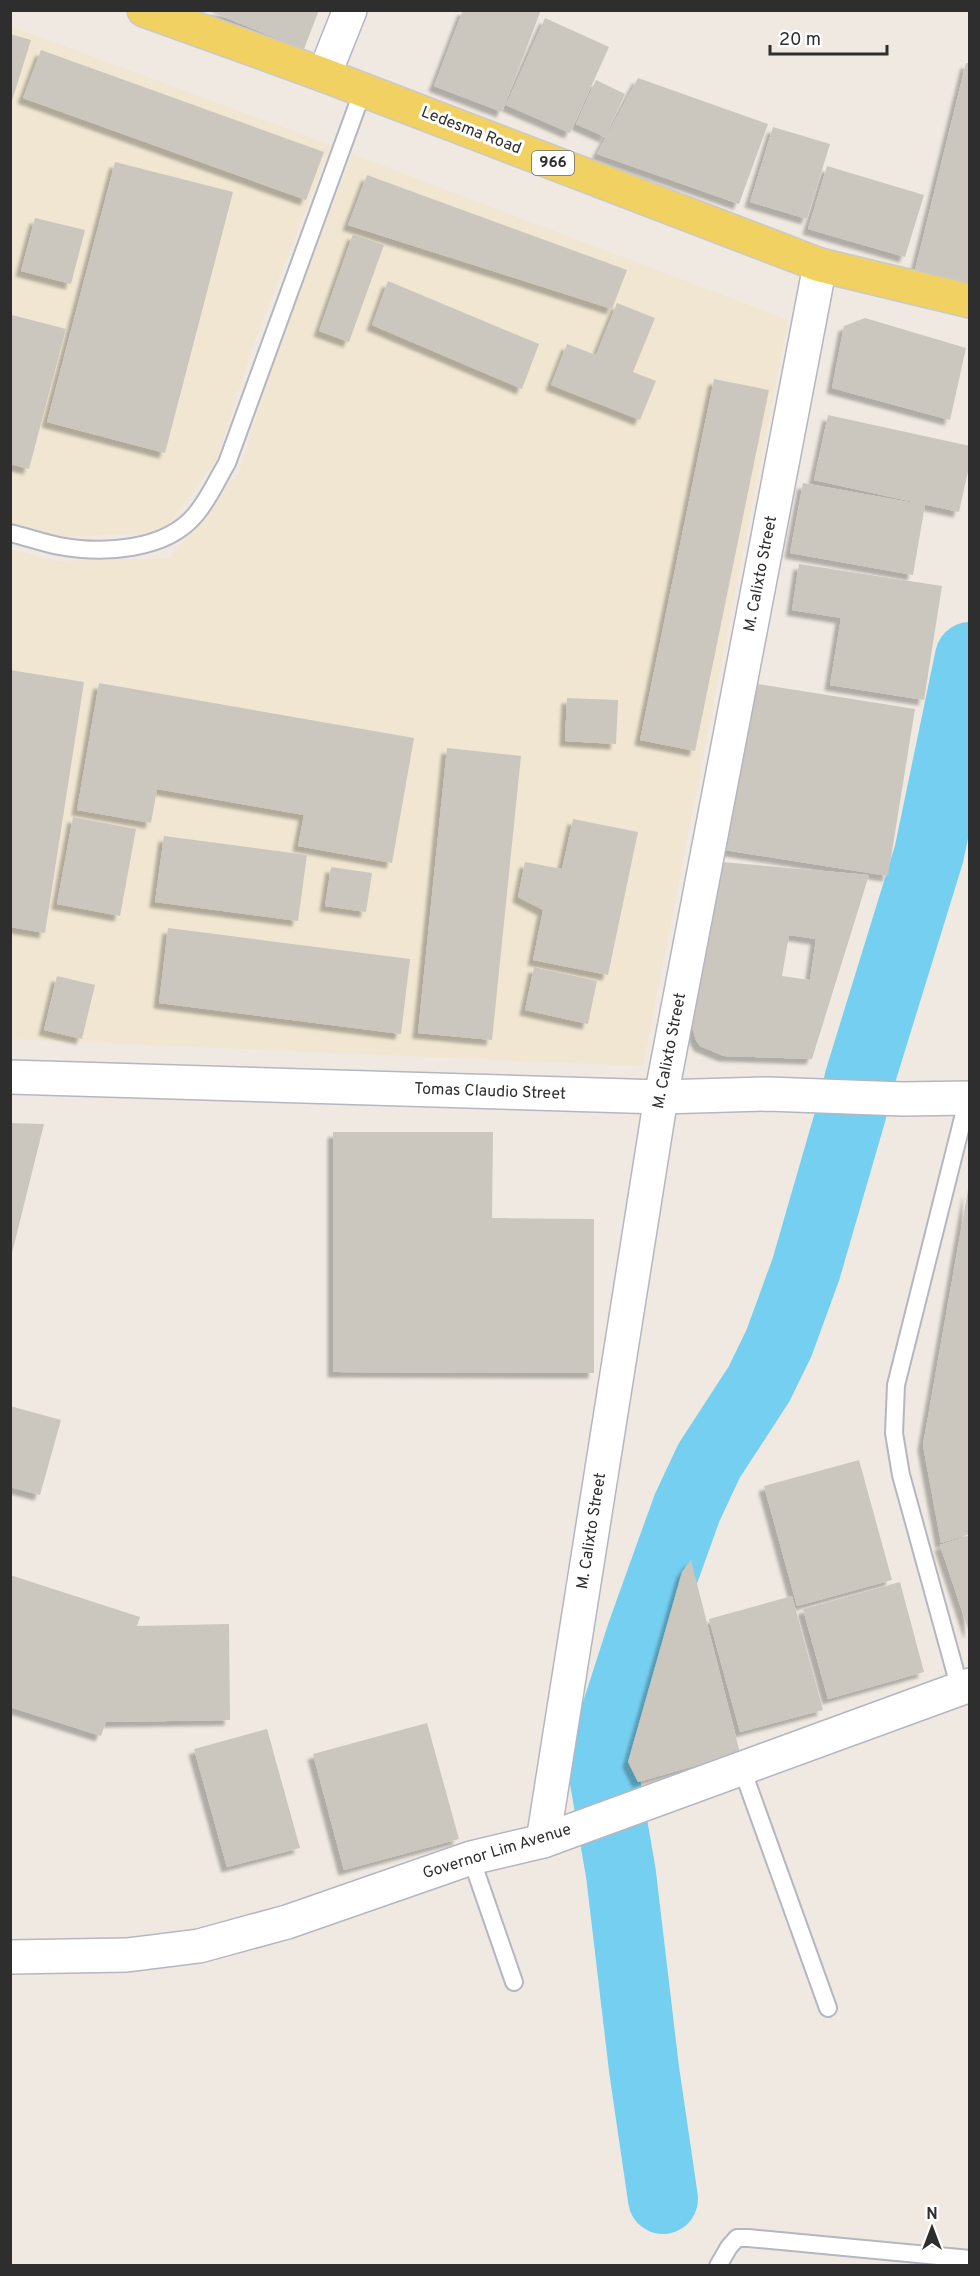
<svg xmlns="http://www.w3.org/2000/svg" width="980" height="2276" font-family="Overpass,sans-serif">
<style>
.education{fill:#f0e6d1}
.lines{fill:none;stroke-linecap:round;stroke-linejoin:round}
.river{stroke:#75cff0;stroke-width:70}
.building{fill:#cbc7bf;fill-rule:evenodd;filter:url(#shadow)}
.service-casing{stroke:#b4b7c1;stroke-width:20}
.minor-casing{stroke:#b4b7c1;stroke-width:36}
.tertiary-casing{stroke:#b4b7c1;stroke-width:36}
.secondary-casing{stroke:#b4b7c1;stroke-width:36}
.primary-casing{stroke:#c9c9c9;stroke-width:36}
.service{stroke:#fff;stroke-width:16}
.minor{stroke:#fff;stroke-width:33}
.tertiary{stroke:#fff;stroke-width:33}
.secondary{stroke:#fff;stroke-width:33}
.primary{stroke:#f2d163;stroke-width:33}
.labels{text-anchor:middle;dominant-baseline:central;stroke-width:6;stroke-linejoin:round;paint-order:stroke}
.shield{fill:#fff;stroke:#6d6d6d;stroke-width:1.5}
.shield-label{font-size:15px;font-weight:bold;fill:#2e2e2e}
.street-label{font-size:16px;fill:#2e2e2e;stroke:#fff}
</style>
<defs>
<filter id="shadow"><feDropShadow dx="-5.5" dy="5.5" stdDeviation="1.5" flood-color="#0004"/></filter>
</defs>
<rect width="100%" height="100%" fill="#efe9e1"/>
<path class="education" d="M10 26 331 145 253 345 217 459 163 532 61 537 11 524Z
M352 154 788 320 643 1066 11 1039V549L55 561 170 558 239 472 284 332Z"/>
<g class="lines">
<path class="river" d="M859 1081 929 854 970 657
M663 2199 644 2069 621 1874 604 1775 614 1720 642 1633 687 1508 709 1461 759 1384 779 1343 806 1269 852 1110"/>
</g>
<path class="building" d="M206 10H319L304 49Z
M463 10H541L502 112 434 86Z
M545 18 609 47 570 133 506 105Z
M10 34 31 40 11 104H10Z
M41 50 324 152 306 200 23 98Z
M966 63H970V287L914 274Z
M638 78 768 124 739 204 597 154Z
M596 80 625 94 605 137 576 124Z
M773 127 830 144 807 219 750 202Z
M115 162 233 192 165 453 47 422Z
M827 166 924 195 905 257 808 229Z
M367 175 627 270 612 309 348 225Z
M35 218 85 230 71 284 21 271Z
M353 234 384 245 349 342 319 331Z
M388 281 539 344 522 389 372 325Z
M617 303 655 318 633 372 656 381 640 420 551 385 567 344 596 355Z
M12 315 66 329 29 469 10 464Z
M865 318 966 348 950 420 832 388 844 326Z
M714 379 769 390 695 751 640 740Z
M828 415 970 446V462L959 512 814 480Z
M803 483 925 505 913 575 790 553Z
M799 564 942 586 924 700 830 685 841 618 792 610Z
M10 670 84 682 45 933 10 927Z
M745 682 915 709 888 876 718 849Z
M99 683 414 738 392 863 298 846 304 815 157 789 151 823 77 810Z
M567 698 618 700 616 744 565 741Z
M447 748 521 756 492 1040 418 1033Z
M73 817 136 829 120 916 57 904Z
M573 819 638 832 608 975 533 960 543 910 518 897 525 862 562 869Z
M164 836 307 855 298 921 155 902Z
M722 862 869 875 812 1059 724 1056 700 1046 696 1040 691 1023ZM789 935 816 939 810 980 782 976Z
M331 867 372 873 366 912 325 906Z
M168 928 410 959 401 1034 159 1003Z
M534 967 597 981 588 1024 525 1010Z
M57 976 95 985 82 1039 44 1030Z
M10 1123 44 1124 11 1257H10Z
M333 1132H493L492 1218 594 1219V1373L333 1372Z
M968 1190 970 1534 941 1543 923 1445Z
M10 1406 61 1420 40 1495 10 1487Z
M859 1460 892 1580 797 1606 764 1486Z
M970 1535V1632H969L940 1545Z
M691 1560 740 1753 638 1782 628 1762 682 1572Z
M10 1575 140 1617 137 1626 229 1624 230 1720 106 1722 101 1736 10 1707Z
M900 1582 924 1672 828 1699 803 1609Z
M792 1596 823 1710 740 1732 709 1619Z
M427 1723 459 1839 344 1870 313 1754Z
M267 1729 300 1848 227 1867 194 1749Z"/>
<g class="lines">
<g class="service-casing">
<path id="service" d="M10 533C27 537 43 543 59 546 103 554 166 551 196 514 208 500 217 480 227 463L363 90
M960 1689 901 1475 894 1433 896 1385 968 1098
M742 1769 828 2008
M471 1858 514 1982
M718 2266 729 2247 737 2238H748L970 2259"/>
</g>
<g class="minor-casing">
<path id="minor" d="M324 75 350 10
M543 1841 661 1097 820 265"/>
</g>
<g class="tertiary-casing">
<path id="tertiary" d="M10 1077 661 1097 768 1094 903 1099 970 1098"/>
</g>
<g class="secondary-casing">
<path id="secondary" d="M10 1957 127 1955 199 1946 287 1922 471 1858 543 1841 970 1685"/>
</g>
<g class="primary-casing">
<path id="primary" d="M144 10 324 75 820 265 970 301"/>
</g>
<use href="#service" class="service"/>
<use href="#minor" class="minor"/>
<use href="#tertiary" class="tertiary"/>
<use href="#secondary" class="secondary"/>
<use href="#primary" class="primary"/>
</g>
<g class="labels">
<rect class="shield" x="532" y="151" width="42" height="24" rx="4.5"/>
<g class="shield-label">
<text x="553" y="163">966</text>
</g>
<g class="street-label">
<text transform="translate(471 131) rotate(21)">Ledesma Road</text>
<text transform="translate(761 574) rotate(-79)">M. Calixto Street</text>
<text transform="translate(670 1051) rotate(-79)">M. Calixto Street</text>
<text transform="translate(490 1092) rotate(2)">Tomas Claudio Street</text>
<text transform="translate(592 1531) rotate(-81)">M. Calixto Street</text>
<text transform="translate(497 1852) rotate(-17)">Governor Lim Avenue</text>
</g>
</g>
<rect width="980" height="2276" fill="none" stroke="#2e2e2e" stroke-width="24"/>
<g transform="translate(932 2228)" stroke="#ffffff" stroke-width="4.5" paint-order="stroke">
<path d="M0-4.5L10 22L0 15L-10 22Z" fill="#2e2e2e"/>
<text y="-9" font-size="16" font-weight="bold" text-anchor="middle" fill="#2e2e2e">N</text>
</g>
<path d="M770 45v9h117v-9" fill="none" stroke="#2e2e2e" stroke-width="3"/>
<text x="779" y="45" font-size="18" fill="#2e2e2e" stroke="#ffffff" stroke-width="4.5" paint-order="stroke">20 m</text>
</svg>
